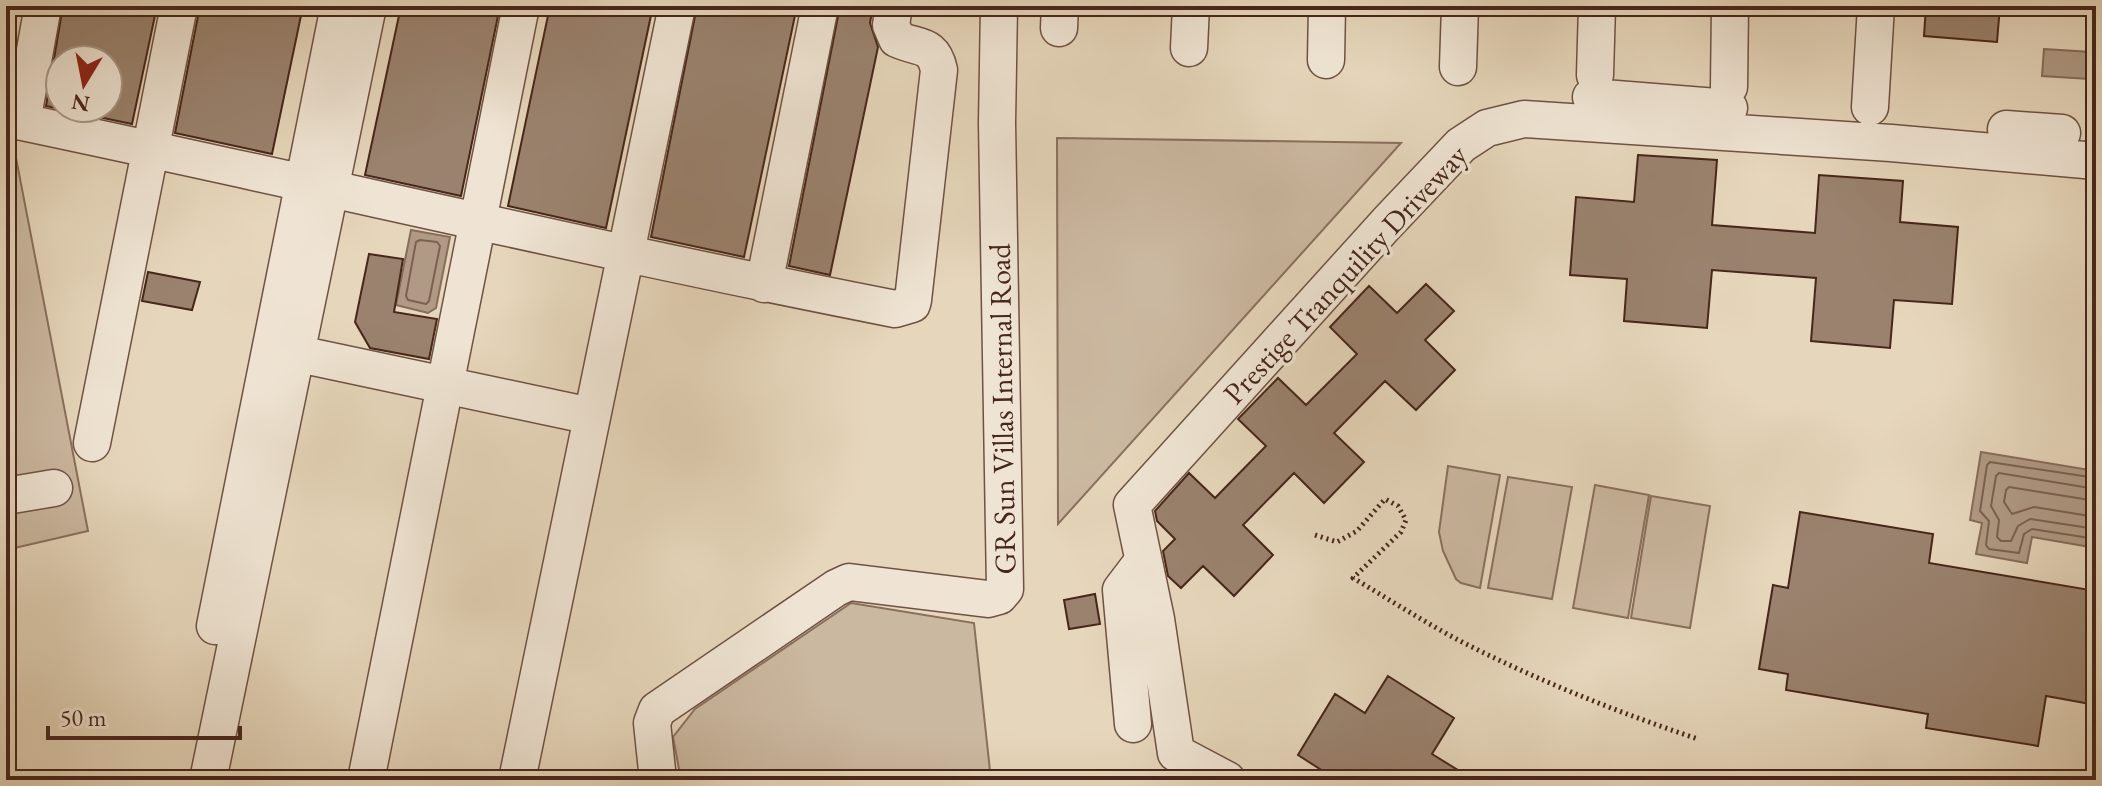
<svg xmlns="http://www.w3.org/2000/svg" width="2102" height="786" font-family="'EB Garamond',serif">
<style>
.green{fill:#cbb8a0;stroke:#896f5e;stroke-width:2}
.water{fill:#b09a85;stroke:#866c5b;stroke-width:2}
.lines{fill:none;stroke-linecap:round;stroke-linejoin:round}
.shore{stroke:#7c6050;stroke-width:2}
.building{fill:#9a826e;stroke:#47261b;stroke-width:2;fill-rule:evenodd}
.minor-casing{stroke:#6f5243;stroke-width:39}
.path{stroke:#47261b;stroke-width:5;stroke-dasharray:2 4;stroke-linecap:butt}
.minor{stroke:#efe4d3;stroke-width:36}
.labels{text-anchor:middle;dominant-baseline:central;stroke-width:7;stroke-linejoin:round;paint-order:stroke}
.street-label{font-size:30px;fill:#47261b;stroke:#efe4d3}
</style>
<rect width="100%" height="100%" fill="#e6d6bb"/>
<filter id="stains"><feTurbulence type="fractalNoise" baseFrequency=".0025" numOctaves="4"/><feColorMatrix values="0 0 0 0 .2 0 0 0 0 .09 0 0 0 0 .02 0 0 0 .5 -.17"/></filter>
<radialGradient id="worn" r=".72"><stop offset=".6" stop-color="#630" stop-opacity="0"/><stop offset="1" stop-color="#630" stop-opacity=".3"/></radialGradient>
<path class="green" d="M6 106 88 531 6 550Z
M1057 138 1401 143 1058 524Z
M1448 466 1500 475 1480 588 1461 583 1456 579 1443 551 1439 532Z
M1508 477 1572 487 1552 599 1488 588Z
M1595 485 1649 495 1628 618 1573 608Z
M1651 496 1710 506 1690 628 1631 618Z
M851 603 974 623 991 780H681L673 737 695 709Z"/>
<path class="water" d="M2044 49 2091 52 2089 79 2042 76Z
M411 230 450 237 436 308 428 313 396 305Z
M1981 452 2096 471V548L2032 537 2027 563 1976 554 1982 523 1970 520Z"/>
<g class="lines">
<path class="shore" d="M420 240 437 242 440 246 429 301 426 304 408 300 406 296 416 242Z
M2096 478 1990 462 1987 465 1980 511 1989 521 1986 545 1989 549 2019 553 2024 534 2032 529 2096 539
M2096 489 1999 473 1996 476 1991 506 1999 520 1997 537 2001 541H2011L2018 526 2030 519 2096 529
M2096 501 2009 487 2006 490 2004 502 2012 514 2034 507 2096 517"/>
</g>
<path class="building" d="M63 6H157L132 124 46 106ZM60 60H108V108H60Z
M200 6H303L272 154 175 133Z
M401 6H500L461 196 365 175Z
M550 6H653L606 228 508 206Z
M697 6H797L744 257 651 237Z
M840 6H873L870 23 878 47 830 275 789 266Z
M1926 6H2000L1997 42 1924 36Z
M1638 155 1717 160 1712 225 1815 233 1819 175 1903 181 1900 222 1958 227 1952 304 1894 300 1890 348 1811 341 1816 278 1712 270 1707 328 1624 321 1627 279 1570 275 1576 197 1634 202Z
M369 254 403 259 394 312 437 319 429 359 370 348 355 322Z
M148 272 200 282 192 310 142 301Z
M1426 284 1454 311 1425 340 1455 370 1416 410 1385 381 1334 433 1364 462 1324 503 1294 473 1243 525 1273 555 1234 596 1203 566 1181 588 1168 576 1163 551 1175 539 1157 521 1155 511 1189 473 1215 498 1266 446 1238 419 1278 378 1306 405 1357 354 1330 327 1369 286 1397 313Z
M1800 512 1933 534 1929 563 2096 591V705L2046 696 2038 746 1926 728 1928 714 1786 690 1788 674 1759 669 1773 585 1788 588Z
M1095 594 1100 624 1069 629 1064 600Z
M1388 676 1454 718 1432 754 1474 780H1337L1298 755 1335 694 1365 713Z"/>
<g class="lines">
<g class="minor-casing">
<path id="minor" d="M43 6 22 122C313 183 603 252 895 309L912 304 913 300 939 70C933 42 918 49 897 39L891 25 894 6
M1059 28 1060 6
M1189 48 1191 6
M1326 60 1327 6
M1458 67 1460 6
M1595 75 1597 6
M1729 87 1730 6
M1591 97 1729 108
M1870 107 1876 6
M2006 129 2062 133
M764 284 820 6
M275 349 591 416
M92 443 179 6
M6 496 54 488
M215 626 339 6
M1133 724 1121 590 1143 561
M208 780 368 6
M366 780 521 6
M517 780 677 6
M658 780 652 723 657 710 836 588 849 582 988 599 999 596 1005 589 997 123 999 6
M1227 780 1176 753 1156 619 1132 505 1387 223 1461 145 1487 128 1524 119 1891 143 2096 161"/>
</g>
<path class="path" d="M1315 535 1337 542 1357 531 1385 499 1398 506 1406 520 1401 532 1353 578C1392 601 1430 626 1470 646 1544 683 1620 713 1698 739"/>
<use href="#minor" class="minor"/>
</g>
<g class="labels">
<g class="street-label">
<text transform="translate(1345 274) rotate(-47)">Prestige Tranquility Driveway</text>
<text transform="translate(1002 409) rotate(-91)">GR Sun Villas Internal Road</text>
</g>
</g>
<rect width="2102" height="786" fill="none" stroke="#e6d6bb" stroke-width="32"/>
<rect x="8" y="8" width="2086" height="770" fill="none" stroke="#47261b" stroke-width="4"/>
<rect x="16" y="16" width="2070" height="754" fill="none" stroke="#47261b" stroke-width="2"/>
<g transform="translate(84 84) rotate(190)"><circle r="38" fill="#efe4d3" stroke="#ac9889" stroke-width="2"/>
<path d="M0-6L14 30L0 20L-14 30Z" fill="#8f2418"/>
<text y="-12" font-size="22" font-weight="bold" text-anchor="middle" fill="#47261b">N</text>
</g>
<path d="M48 726v12h192v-12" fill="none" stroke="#47261b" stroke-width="4"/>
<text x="60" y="726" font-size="24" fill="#47261b" stroke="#efe4d3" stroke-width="6" paint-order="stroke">50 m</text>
<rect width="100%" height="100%" filter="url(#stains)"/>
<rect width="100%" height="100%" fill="url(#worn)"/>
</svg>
